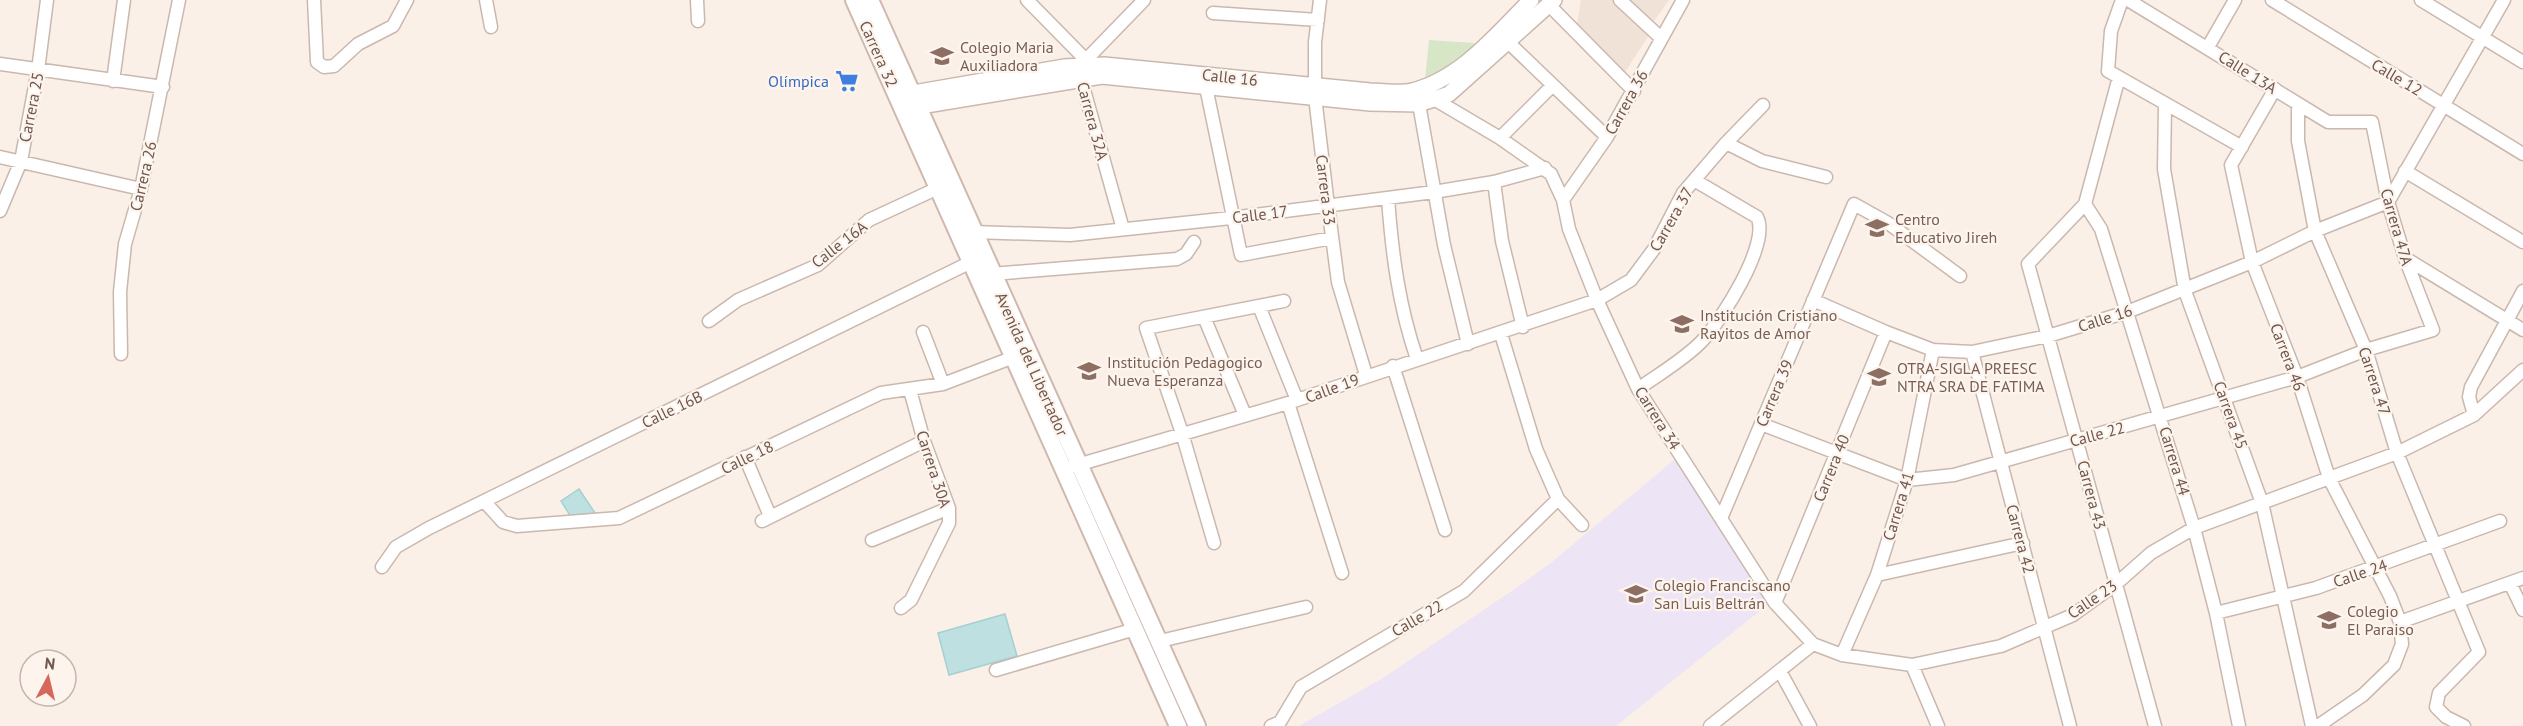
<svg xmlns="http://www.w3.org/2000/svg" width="2523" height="726" font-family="'PT Sans',sans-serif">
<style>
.residential{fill:#f0e2d6}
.education{fill:#ede4f6}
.green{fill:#d7e6c7}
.water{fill:#bee0e1;stroke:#a5d0d2;stroke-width:1.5}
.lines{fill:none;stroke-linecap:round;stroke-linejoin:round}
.minor-casing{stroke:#cab8ae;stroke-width:15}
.tertiary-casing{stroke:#cab8ae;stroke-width:18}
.secondary-casing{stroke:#cfb9af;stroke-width:20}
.minor{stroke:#fff;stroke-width:12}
.tertiary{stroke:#fff;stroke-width:15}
.secondary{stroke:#fff;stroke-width:16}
.labels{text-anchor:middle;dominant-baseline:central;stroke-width:4.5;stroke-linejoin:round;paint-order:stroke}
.education-label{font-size:16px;fill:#785e54;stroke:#fdf5ed;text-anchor:start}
.street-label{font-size:16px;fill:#70574e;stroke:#fdf5ed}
.shop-label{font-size:16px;fill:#366cbe;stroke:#fdf5ed;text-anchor:end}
</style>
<rect width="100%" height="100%" fill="#faf0e7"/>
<path class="residential" d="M1581 0H1614L1649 35 1625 72 1578 34 1575 36Z
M1631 0H1669L1654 21Z"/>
<path class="education" d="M1680 455 1771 602 1616 726H1299L1383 678 1519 586 1552 562Z"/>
<path class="green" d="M1429 40 1474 43C1470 62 1442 76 1425 81Z"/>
<path class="water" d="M579 489 595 513 576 525 561 501Z
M1005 614 1017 656 949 675 938 633Z"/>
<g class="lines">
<g class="minor-casing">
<path id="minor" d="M314 0 317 62 324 67 334 66 358 44 393 26 407 0
M486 0 491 27
M697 0 698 21
M1027 0 1085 59
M1320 0 1315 42V97L1328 206 1338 282 1366 375
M1620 0 1661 38
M2122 0 2111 31 2108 71 2242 147
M2272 0 2523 154
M2421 0 2523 62
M1549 5 1634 91
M1213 13 1318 20
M1508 42 1607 137
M2208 47 2235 0
M0 64 163 87
M2119 77 2085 204 2028 264 2155 726
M113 81 124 0
M1206 87 1241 255 1332 238
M2275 89 2231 165 2252 262 2297 377 2329 478 2390 596 2400 622 2402 644 2394 665 2363 695 2318 726
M1434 99 1500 138 1551 174 1563 200 1569 229 1597 300 1638 389 1775 603 1813 644 1842 655 1912 665 2001 646 2073 615 2116 584 2151 553 2194 528 2397 453 2474 415 2523 370
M1419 104 1444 245 1468 344
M2165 104 2164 169 2185 291 2262 503 2312 726
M2298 104V141L2315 231 2366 350 2397 453 2479 652 2439 693 2436 707 2446 717 2464 726
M1500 138 1552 86
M1726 143 1762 161 1826 177
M0 157 141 189
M2405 171 2523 242
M1494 182 1502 241 1523 327
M1388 198C1392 254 1399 307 1417 359
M1563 200 1607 137 1683 0
M2085 204 2101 229 2194 528 2216 613 2239 726
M0 211 21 161 38 70 47 0
M1123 229 1081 79 1080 66 1144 0
M973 232 1070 235 1231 218 1434 192 1494 182 1545 168
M2405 258 2523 330
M992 274 1177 259 1186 254 1194 242
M1813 300 1886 332 1933 350 1972 352 2048 336 2127 312 2252 262 2315 231 2388 202 2504 0
M1259 306 1297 400
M1204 317 1245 415
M709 321 738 300 818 265 869 220 938 188
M923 332 943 384
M1501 334 1536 449 1558 499 1582 525
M1972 352 2070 726
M121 354 120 292 125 244 141 189 179 0
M1393 366 1445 530
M1638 389C1659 374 1685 359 1702 341 1721 321 1771 243 1757 217L1694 180
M1288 403 1342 573
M2474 415 2469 397 2471 387 2523 291
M1761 424 1907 480 1954 475 2297 377 2366 350 2433 330 2405 258 2388 202 2372 122H2328L2128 0
M745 457 770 516
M1074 466 1288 403 1597 300 1631 280 1654 249 1683 193 1726 143 1763 105
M484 501 503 522 517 526 619 518 881 393 943 384 1014 357
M1722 516 1854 204 1888 223 1960 276
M762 521 924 441
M872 540 949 508
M1214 543 1182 433 1146 328 1284 301
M382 567 396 547 429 528 971 262
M1877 575 2023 543
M2510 583 2523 610
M1775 603 1886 332
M901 608 911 600 949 523V508L924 441 910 390
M2216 613 2316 588 2500 521
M2400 622 2523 578
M1160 641 1306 607
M1842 655 1877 575 1907 480 1933 350
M1912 665 1938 726
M996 670 1135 629
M1780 671 1810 726
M1271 726 1280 722 1301 687 1464 591 1558 499
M1710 726 1813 644"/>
</g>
<g class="tertiary-casing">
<path id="tertiary" d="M902 95 1064 67 1104 65 1370 91C1384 91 1399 94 1412 91 1461 79 1497 34 1531 0
M908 108 1102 76 1370 103 1419 104 1449 94 1554 0"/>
</g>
<g class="secondary-casing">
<path id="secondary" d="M854 0 1178 726
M870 0 1197 726"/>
</g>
<use href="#minor" class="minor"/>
<use href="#tertiary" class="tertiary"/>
<use href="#secondary" class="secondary"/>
</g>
<defs>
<g id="school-bare" transform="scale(1.8)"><path d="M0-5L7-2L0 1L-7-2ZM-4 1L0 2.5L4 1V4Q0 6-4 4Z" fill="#8d6e63" stroke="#fdf5ed" stroke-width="2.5" paint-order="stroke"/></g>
<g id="supermarket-bare" transform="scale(1.8)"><path d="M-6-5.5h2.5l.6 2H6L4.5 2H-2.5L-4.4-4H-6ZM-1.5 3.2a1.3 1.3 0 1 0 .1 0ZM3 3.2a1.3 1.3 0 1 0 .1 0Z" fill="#3f7fe0" stroke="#fdf5ed" stroke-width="2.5" paint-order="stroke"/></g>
</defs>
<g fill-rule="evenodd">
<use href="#school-bare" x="942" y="56"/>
<use href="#supermarket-bare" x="847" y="81"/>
<use href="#school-bare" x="1877" y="228"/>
<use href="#school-bare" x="1682" y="324"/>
<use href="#school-bare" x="1089" y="371"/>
<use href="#school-bare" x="1879" y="377"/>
<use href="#school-bare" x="1636" y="594"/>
<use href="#school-bare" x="2329" y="620"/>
</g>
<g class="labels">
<g class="education-label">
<text x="960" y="47">Colegio Maria<tspan x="960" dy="18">Auxiliadora</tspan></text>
<text x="1895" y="219">Centro<tspan x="1895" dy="18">Educativo Jireh</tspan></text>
<text x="1700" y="315">Institución Cristiano<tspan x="1700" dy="18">Rayitos de Amor</tspan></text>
<text x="1107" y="362">Institución Pedagogico<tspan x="1107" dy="18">Nueva Esperanza</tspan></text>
<text x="1897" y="368">OTRA-SIGLA PREESC<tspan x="1897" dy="18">NTRA SRA DE FATIMA</tspan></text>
<text x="1654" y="585">Colegio Franciscano<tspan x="1654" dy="18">San Luis Beltrán</tspan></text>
<text x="2347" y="611">Colegio<tspan x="2347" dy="18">El Paraiso</tspan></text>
</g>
<g class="street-label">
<text transform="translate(879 54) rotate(66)">Carrera 32</text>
<text transform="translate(2248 72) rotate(32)">Calle 13A</text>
<text transform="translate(1230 77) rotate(6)">Calle 16</text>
<text transform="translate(2397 77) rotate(31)">Calle 12</text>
<text transform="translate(1626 102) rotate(-61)">Carrera 36</text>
<text transform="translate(31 107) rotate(-79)">Carrera 25</text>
<text transform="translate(1093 121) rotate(75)">Carrera 32A</text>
<text transform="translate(143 176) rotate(-77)">Carrera 26</text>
<text transform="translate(1326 190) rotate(83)">Carrera 33</text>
<text transform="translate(1260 214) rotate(-7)">Calle 17</text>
<text transform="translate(1671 219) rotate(-60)">Carrera 37</text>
<text transform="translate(2397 227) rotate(74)">Carrera 47A</text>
<text transform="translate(839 244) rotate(-38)">Calle 16A</text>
<text transform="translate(2105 318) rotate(-18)">Calle 16</text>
<text transform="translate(2288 357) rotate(69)">Carrera 46</text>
<text transform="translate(1032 364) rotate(66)">Avenida del Libertador</text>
<text transform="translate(2375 381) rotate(72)">Carrera 47</text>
<text transform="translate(1332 388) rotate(-20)">Calle 19</text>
<text transform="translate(1774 393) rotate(-67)">Carrera 39</text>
<text transform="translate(672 409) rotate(-26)">Calle 16B</text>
<text transform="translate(2231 415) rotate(70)">Carrera 45</text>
<text transform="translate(1658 418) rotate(58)">Carrera 34</text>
<text transform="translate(2097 434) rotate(-15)">Calle 22</text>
<text transform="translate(747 457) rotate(-26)">Calle 18</text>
<text transform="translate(2175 461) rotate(73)">Carrera 44</text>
<text transform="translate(1831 468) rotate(-68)">Carrera 40</text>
<text transform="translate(934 469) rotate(72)">Carrera 30A</text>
<text transform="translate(2092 495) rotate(75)">Carrera 43</text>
<text transform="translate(1898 506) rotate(-73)">Carrera 41</text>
<text transform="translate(2021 539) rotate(75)">Carrera 42</text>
<text transform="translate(2360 573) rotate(-19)">Calle 24</text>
<text transform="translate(2092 599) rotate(-34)">Calle 23</text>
<text transform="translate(1417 618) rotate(-30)">Calle 22</text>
</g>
<g class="shop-label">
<text x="829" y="81">Olímpica</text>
</g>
</g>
<g transform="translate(48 678) rotate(7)"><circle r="28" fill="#fdf5ed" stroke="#c5b6ad" stroke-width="1.5"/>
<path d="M0-4.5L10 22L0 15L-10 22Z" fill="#d5685b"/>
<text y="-9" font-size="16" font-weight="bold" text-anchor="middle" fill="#70574e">N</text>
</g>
</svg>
